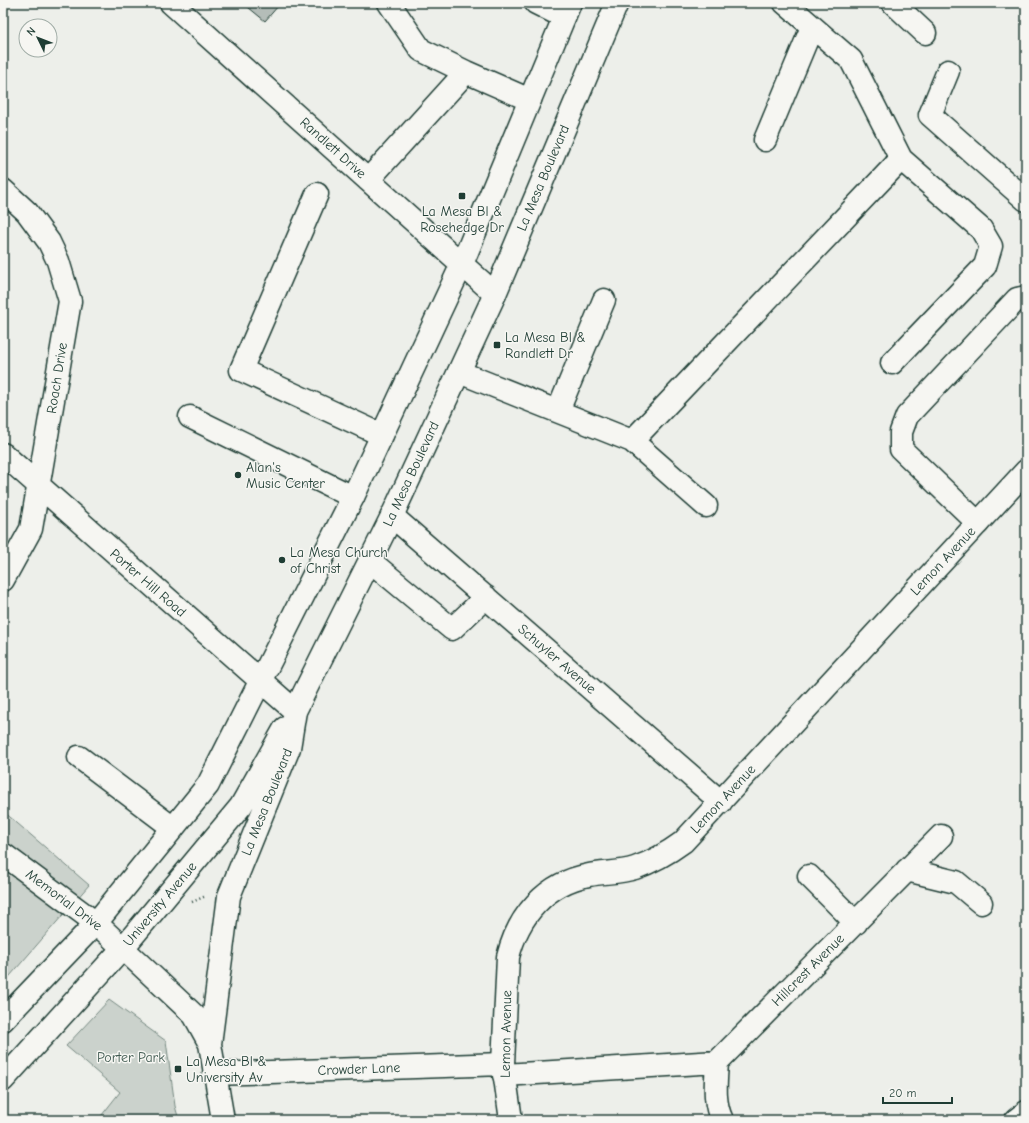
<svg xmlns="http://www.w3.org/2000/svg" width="1029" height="1123" font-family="'Comic Neue',sans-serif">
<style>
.green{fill:#cbd2cc;stroke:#758880}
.building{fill:#b4bdb8;stroke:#1f3d34}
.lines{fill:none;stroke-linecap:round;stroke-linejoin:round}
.minor-casing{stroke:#1f3d34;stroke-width:25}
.major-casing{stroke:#1f3d34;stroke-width:25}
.path{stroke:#1f3d34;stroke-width:2.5;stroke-dasharray:1 3;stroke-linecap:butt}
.minor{stroke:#f6f6f2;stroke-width:22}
.major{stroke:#f6f6f2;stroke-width:22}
.poi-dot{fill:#1f3d34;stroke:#f6f6f2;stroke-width:1.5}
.labels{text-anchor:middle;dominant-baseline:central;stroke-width:3;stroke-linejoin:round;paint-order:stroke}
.street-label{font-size:14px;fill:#1f3d34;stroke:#f6f6f2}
.poi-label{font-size:14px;fill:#1f3d34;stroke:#f6f6f2;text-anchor:start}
.park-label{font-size:14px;fill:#415b52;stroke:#f6f6f2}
</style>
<rect width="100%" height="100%" fill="#edefea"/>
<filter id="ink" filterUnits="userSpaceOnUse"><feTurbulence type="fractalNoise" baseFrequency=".025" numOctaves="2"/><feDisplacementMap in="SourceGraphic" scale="8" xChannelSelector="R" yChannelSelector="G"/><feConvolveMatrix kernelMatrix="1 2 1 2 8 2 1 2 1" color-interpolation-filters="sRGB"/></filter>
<g filter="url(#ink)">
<path class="green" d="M3 811 89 885 3 984Z
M109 1000 166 1041 175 1106 179 1120H98L120 1092 66 1046Z"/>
<path class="building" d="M220 3H229L225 7Z
M243 3H276L279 5 265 21Z"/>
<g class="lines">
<g class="minor-casing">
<path id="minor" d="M171 3 495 294
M389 3 421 50 466 72 530 100
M536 3 564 17
M785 3 851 60 901 159 981 229 991 246 985 266 892 363
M893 3 925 33
M948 71 930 115 1026 200
M765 140 812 27
M368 180 466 72
M3 190 27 212 49 242 58 261 70 301 31 529 3 580
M317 194 241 370 382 435
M459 372 632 441 901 159
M558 411 604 300
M190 417 353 497
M632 441 706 506
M3 454 295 711
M392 516 721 802
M978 523 901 449V432L907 416 1017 299 1026 297
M370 561 452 629 486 597
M79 757 173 828
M3 854 96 923
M907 870 956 882 981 903
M809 876 856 923
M214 1074 503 1064
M504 1075 717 1062
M722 1120C713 1102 716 1082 717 1062L941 836
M1016 1120 1026 1112"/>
</g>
<g class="major-casing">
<path id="major" d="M96 923 194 1015 210 1044
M3 1020 96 923 208 785 353 497 462 264 570 3
M3 1080 123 948 241 806 285 728
M223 1120 210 1044 229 896 289 748 295 711 392 516 495 294 617 3
M511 1120 503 1064 508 957C518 916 546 883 589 875 604 872 620 873 635 868 652 862 668 853 683 842L1026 471"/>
</g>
<path class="path" d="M192 902 206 896"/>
<use href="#minor" class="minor"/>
<use href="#major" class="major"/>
</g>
</g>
<g class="poi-dot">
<rect x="458" y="192" width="8" height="8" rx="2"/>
<rect x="493" y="341" width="8" height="8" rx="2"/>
<circle cx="238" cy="475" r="4"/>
<circle cx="282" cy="560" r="4"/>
<rect x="174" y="1065" width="8" height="8" rx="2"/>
</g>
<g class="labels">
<g class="street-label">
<text transform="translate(333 148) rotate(42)">Randlett Drive</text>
<text transform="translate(543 178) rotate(-67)">La Mesa Boulevard</text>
<text transform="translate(57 378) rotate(-81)">Roach Drive</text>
<text transform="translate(411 474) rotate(-65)">La Mesa Boulevard</text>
<text transform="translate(943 561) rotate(-47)">Lemon Avenue</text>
<text transform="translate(148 583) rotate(41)">Porter Hill Road</text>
<text transform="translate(557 659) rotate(41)">Schuyler Avenue</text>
<text transform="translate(723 799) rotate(-47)">Lemon Avenue</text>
<text transform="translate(267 802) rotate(-68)">La Mesa Boulevard</text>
<text transform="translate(64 900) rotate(37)">Memorial Drive</text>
<text transform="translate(160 904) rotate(-50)">University Avenue</text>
<text transform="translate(808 970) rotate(-45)">Hillcrest Avenue</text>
<text transform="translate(506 1034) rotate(-89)">Lemon Avenue</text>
<text transform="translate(359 1069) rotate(-2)">Crowder Lane</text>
</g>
<g class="poi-label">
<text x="462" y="211" text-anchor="middle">La Mesa Bl &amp;<tspan x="462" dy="16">Rosehedge Dr</tspan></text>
<text x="505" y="337">La Mesa Bl &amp;<tspan x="505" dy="16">Randlett Dr</tspan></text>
<text x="246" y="467">Alan's<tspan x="246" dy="16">Music Center</tspan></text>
<text x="290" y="552">La Mesa Church<tspan x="290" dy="16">of Christ</tspan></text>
<text x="186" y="1061">La Mesa Bl &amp;<tspan x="186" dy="16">University Av</tspan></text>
</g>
<g class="park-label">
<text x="131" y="1057">Porter Park</text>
</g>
</g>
<rect width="1029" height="1123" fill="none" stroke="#f6f6f2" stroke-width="16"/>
<rect x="8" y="8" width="1013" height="1107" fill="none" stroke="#1f3d34" stroke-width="1.5" filter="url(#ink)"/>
<g transform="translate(38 38) rotate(313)"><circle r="19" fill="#f6f6f2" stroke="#a0aca6"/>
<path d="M0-3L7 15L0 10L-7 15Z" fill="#1f3d34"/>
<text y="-6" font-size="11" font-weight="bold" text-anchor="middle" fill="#1f3d34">N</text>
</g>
<path d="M883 1097v6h69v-6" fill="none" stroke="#1f3d34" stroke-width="2"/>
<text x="889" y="1097" font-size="12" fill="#1f3d34" stroke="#f6f6f2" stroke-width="3" paint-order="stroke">20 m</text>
</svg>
